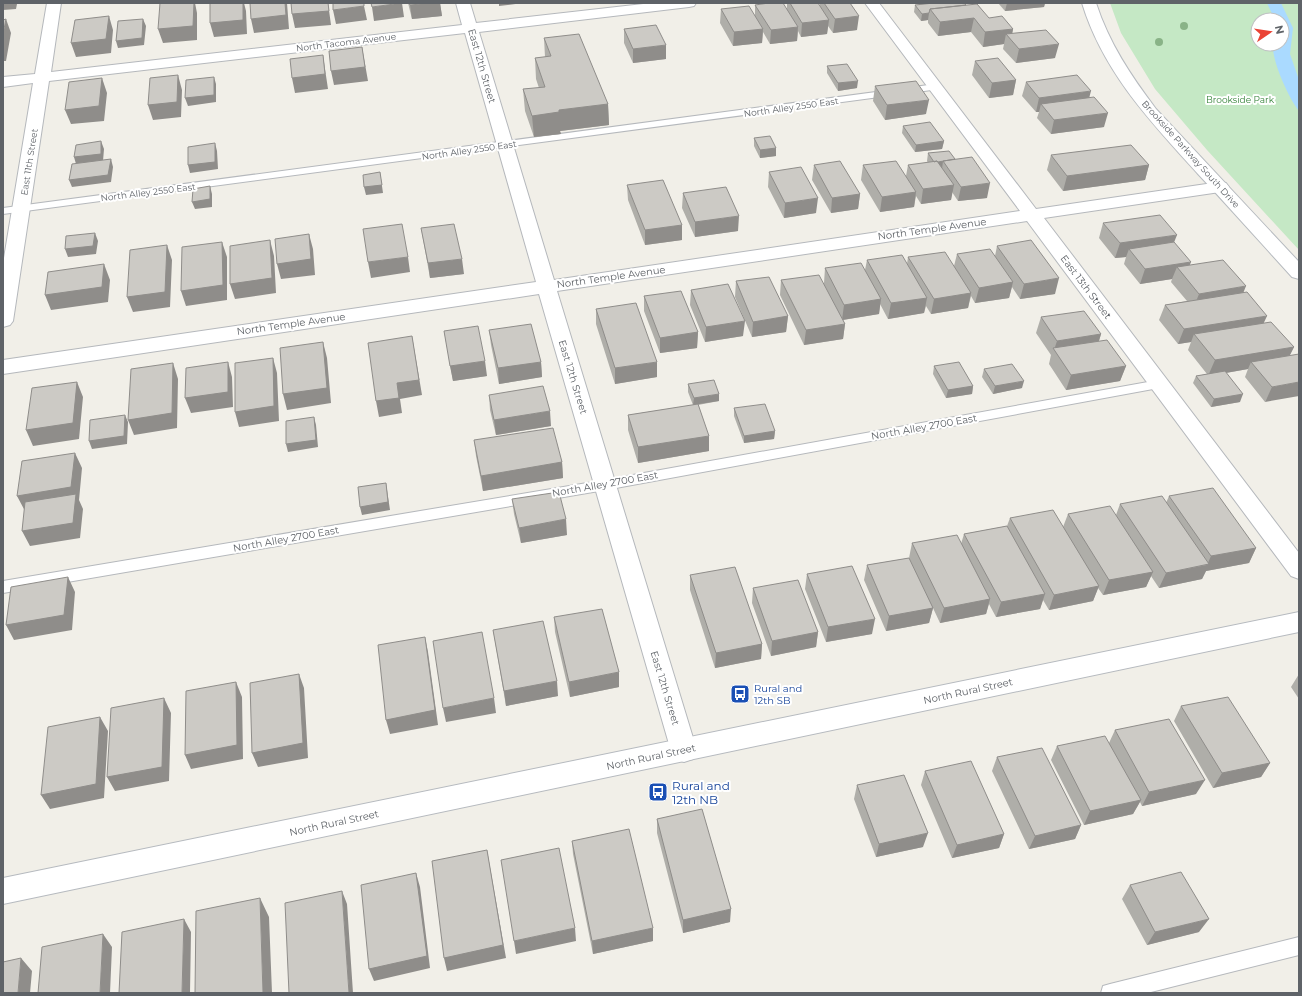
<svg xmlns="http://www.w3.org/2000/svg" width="1302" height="996" font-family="Montserrat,sans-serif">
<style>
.green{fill:#c5e8c5;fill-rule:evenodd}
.water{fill:#aadaff}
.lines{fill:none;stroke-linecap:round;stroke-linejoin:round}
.lane-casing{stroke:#b5b8bc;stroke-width:2}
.street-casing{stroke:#b5b8bc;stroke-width:2}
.secondary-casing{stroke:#b6babf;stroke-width:2}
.lane{fill:#fff;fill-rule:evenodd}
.street{fill:#fff;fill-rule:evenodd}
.secondary{fill:#fff;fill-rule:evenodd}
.tree{fill:#89b387}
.wall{fill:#afaea9}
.shaded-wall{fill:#8f8d8a}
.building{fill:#cccac5;stroke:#8f8d8a}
.labels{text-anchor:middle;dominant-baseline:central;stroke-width:4;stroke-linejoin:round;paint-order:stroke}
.far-street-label{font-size:9px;fill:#5f6368;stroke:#fff}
.far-park-label{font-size:9px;fill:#348238;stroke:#fff}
.street-label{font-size:10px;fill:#5f6368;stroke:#fff}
.transit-label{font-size:10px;fill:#164399;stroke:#fff;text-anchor:start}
.near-transit-label{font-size:12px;fill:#164399;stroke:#fff;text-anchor:start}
</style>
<rect width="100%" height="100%" fill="#f1efe8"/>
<path class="green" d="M1110 3H1299V250L1207 150 1155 89 1121 33ZM1258 20H1282V44H1258Z"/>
<path class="water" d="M1267 3H1281L1293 28 1290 54 1299 80V111C1289 99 1271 59 1273 44H1282V20H1275Z"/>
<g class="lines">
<g class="lane-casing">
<path id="lane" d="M936 84 939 85 941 87 939 89 3 214V208Z
M1159 380 1164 381 1165 384 1164 387 605 490 3 593V581L605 480Z
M1299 937V955L1147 993H1101L1103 986 1110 984Z"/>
</g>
<g class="street-casing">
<path id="street" d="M47 3H61L51 72 462 25 456 3H470L476 23 652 3H696L694 6 689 7 479 32 554 280 1020 211 865 3H879L1036 209 1220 182 1226 183 1229 187 1226 191 1220 192 1044 218 1299 553V579L1291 576 1027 221 557 291 697 751 693 759 684 762 675 759 671 751 539 294 3 374V360L536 282 465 33 49 81 13 321 10 325 3 327V264L33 83 3 87V77L35 74Z"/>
</g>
<g class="secondary-casing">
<path id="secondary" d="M1082 3H1096C1109 43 1131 76 1156 109L1299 262V279L1292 277C1261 243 1230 208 1198 174 1151 122 1103 72 1082 3Z
M1299 612V632L3 904V878Z"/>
</g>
<use href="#lane" class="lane"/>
<use href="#street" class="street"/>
<use href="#secondary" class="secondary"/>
</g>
<g class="tree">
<circle cx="1184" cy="26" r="4"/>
<circle cx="1159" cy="42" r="4"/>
</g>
<path class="wall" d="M408 3H440L442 16 412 19Z
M787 3H818L820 6V3H850L857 30 833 33 828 26 827 34 801 37 798 31 797 41 770 44 763 32 762 43 733 46 720 23 721 9 755 15V5L787 9Z
M920 3H964L966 5 989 18 1013 29 1012 34 1055 58 1016 63 1003 49 1004 44 983 47 971 32 938 36 928 23V20L921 21 914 12 915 5H921Z
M998 3H1045L1044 7 1005 11Z
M624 29 666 59 633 63 624 43Z
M544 38 608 104 609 125 560 131 561 134 534 137 525 111 523 89 539 88 536 79 535 58 545 57Z
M975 61 1016 80 1013 95 989 98 972 75Z
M827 66 857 88 838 91 827 73Z
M1026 82 1090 97 1104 127 1051 134 1037 118 1039 112H1036L1022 96Z
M875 86 926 114 885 120 873 101Z
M903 126 944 141 942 149 915 152 902 133Z
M754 138 776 148V156L760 158 754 146Z
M928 153 955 159 987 198 958 201 952 192 951 200 921 204 916 196 914 207 880 212 861 180 863 165 906 176 908 165 928 163 927 161Z
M1051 155 1149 165 1145 180 1063 191 1047 170Z
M814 165 860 194 858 209 831 213 812 180Z
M769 172 816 213 784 218 768 187Z
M627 185 682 225V240L645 245 628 200Z
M683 193 738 231 695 237 682 208Z
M1103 223 1174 242 1190 265 1244 293 1264 323 1294 347 1265 402 1245 377 1248 369 1226 373 1240 402 1211 407 1193 383 1196 376 1207 374 1188 350 1191 342 1178 344 1159 320 1165 305 1187 301 1171 282 1172 279 1140 284 1124 264 1126 257 1115 258 1099 238Z
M421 228 464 274 430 278Z
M997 246 1055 294 1020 299 1012 287 1009 298 975 303 971 296 968 308 931 314 926 306 924 313 888 319 880 304 879 314 843 320 845 324 843 339 804 345 780 295 781 280 824 283 825 268 865 270 867 260 907 264 908 257 954 266 957 254 995 256Z
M736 281 788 316 786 332 752 337 735 297Z
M691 290 743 336 705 342 690 305Z
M644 296 698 332 697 348 660 353 644 311Z
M596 309 657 377 615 384 596 324Z
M1041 317 1101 334 1099 341 1126 366 1120 381 1066 390 1049 364 1051 355 1036 333Z
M489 330 541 362 542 377 499 384 491 345Z
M444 331 487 376 453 381Z
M934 366 973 386 972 394 946 398 933 374Z
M984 369 1022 388 993 394 982 377Z
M688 384 719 401 698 405 709 451 638 463 628 430V415L693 405 688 392Z
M489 395 551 426 496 435 490 410Z
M734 408 775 431 774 439 744 443 734 416Z
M474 440 562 462 563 478 483 491 476 456Z
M1169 496 1256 548 1249 563 1206 571 1202 579 1159 588 1151 576 1146 587 1103 595 1098 588 1093 601 1049 610 1043 600 1040 609 996 617 989 604 986 614 940 623 933 608 929 623 886 631 864 580 867 565 909 558 912 543 961 544 964 534 1007 526 1010 518 1063 527 1068 514 1116 515 1120 504 1166 503Z
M512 499 567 535 521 543 514 514Z
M807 574 872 634 826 642 805 589Z
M690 575 762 644 761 659 715 668 690 590Z
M753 588 818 632 816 647 771 656 752 603Z
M554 617 619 687 570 697 555 632Z
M493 630 558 696 506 706Z
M1299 674V699L1291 687Z
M1181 706 1270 763 1261 777 1213 788 1174 721Z
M1115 730 1196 794 1142 806 1140 802 1133 814 1084 825 1051 760 1057 746 1109 743Z
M997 757 1081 825 1075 839 1029 849 992 771Z
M925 771 1004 834 999 848 952 858 921 785Z
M857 785 923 847 876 857 854 799Z
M657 819 730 922 683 933 657 833Z
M572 841 653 941 593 954 573 854Z
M1130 885 1199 932 1147 945 1122 899Z"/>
<path class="shaded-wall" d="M3 3H23L17 4 16 9 3 10Z
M194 3H195L197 13V40L163 43 158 29Z
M243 3H244L246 11 247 34 214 37 210 23Z
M285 3H287L289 29 254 33 251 19Z
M328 3 331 25 295 28 292 14Z
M402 3 404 17 374 21 372 7Z
M432 3H440L442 16 412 19 410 5Z
M499 3H523L499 6Z
M1007 3H1045L1044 7 1005 11Z
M364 6 367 20 336 24 333 10Z
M929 13 928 20 921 21 922 14Z
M109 16 113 30 111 53 76 57 71 43Z
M859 16 857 30 833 33 835 19Z
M974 18 971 32 938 36 940 22Z
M6 19 11 33 6 61H3V34Z
M143 19 146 26 144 45 118 48 116 41Z
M829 20 827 34 801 37 802 23Z
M798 27 797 41 770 44 771 30Z
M763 29 762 43 733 46 734 32Z
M1013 29 1011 40 1006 34 1004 44 983 47 985 32Z
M1059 44 1055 58 1016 63 1019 49Z
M666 45V59L633 63V49Z
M362 47 368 81 334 85 331 71Z
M323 55 325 69 328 89 295 93 292 78Z
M178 75 182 90 181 117 153 120 148 105Z
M214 77 216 84V102L188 106 185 98Z
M102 78 107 93 104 121 71 124 65 110Z
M1016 80 1013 95 989 98 992 83Z
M858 81 857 88 838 91V83Z
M1091 91 1087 106 1041 104 1039 112H1036L1039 98Z
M929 100 926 114 885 120 887 105Z
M608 104 609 125 560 131 561 134 534 137 532 116 559 110Z
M1108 113 1104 127 1051 134 1054 120Z
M101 141 104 149 103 161 76 164 74 157Z
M944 141 942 149 915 152 916 145Z
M215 143 217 151 218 169 190 173 188 165Z
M776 148V156L760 158V150Z
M111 159 113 167 111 182 72 187 69 180Z
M943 161 942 169 934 162Z
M1149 165 1145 180 1063 191 1067 176Z
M380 172 383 193 366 195 364 187Z
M990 183 987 198 958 201 961 187Z
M954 185 951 200 921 204 923 189Z
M210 186 212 194V207L195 209 192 202Z
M916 192 914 207 880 212 882 197Z
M860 194 858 209 831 213 832 198Z
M818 198 816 213 784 218 785 203Z
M739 216 738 231 695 237V222Z
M682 225V240L645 245V230Z
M95 233 98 241 96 254 68 257 65 249Z
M309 234 313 249 315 275 281 279 277 264Z
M1177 235 1171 250 1129 249 1126 257 1115 258 1120 243Z
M270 240 274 256 276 293 235 299 230 284Z
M222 242 227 257V300L186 306 181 291Z
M167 245 172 260 170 307 133 312 127 297Z
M408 257 410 272 371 278 368 262Z
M462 259 464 274 430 278 428 263Z
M1191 262 1185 277 1177 267 1172 279 1140 284 1145 269Z
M104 264 110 280 108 302 51 310 45 295Z
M1059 278 1055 294 1020 299 1024 284Z
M1013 282 1009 298 975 303 979 288Z
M1246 286 1240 301 1193 309 1199 294Z
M971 293 968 308 931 314 934 299Z
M927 298 924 313 888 319 891 303Z
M881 299 879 314 842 320 844 305Z
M788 316 786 332 752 337 753 322Z
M1267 316 1260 331 1194 334 1191 342 1178 344 1184 329Z
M745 321 743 336 705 342 706 327Z
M845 324 843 339 804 345 806 330Z
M698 332 697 348 660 353V338Z
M1101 334 1096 350H1054L1057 341Z
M412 336 422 395 400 399 402 413 379 417 376 401 397 383Z
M323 342 327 358 331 403 287 410 283 394Z
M1294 347 1286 363 1251 362 1248 369 1208 376 1215 360Z
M273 358 277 373 279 421 239 427 235 412Z
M485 361 487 376 453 381 450 366Z
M228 362 232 377 233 407 191 413 185 398Z
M541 362 542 377 499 384 498 368Z
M657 362V377L615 384V368Z
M173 363 178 379 177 428 134 435 128 420Z
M1126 366 1120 381 1066 390 1071 375Z
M1024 381 1022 388 993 394 995 386Z
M77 382 83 397 79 439 33 446 26 430Z
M1299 382V396L1265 402 1272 387Z
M973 386 972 394 946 398 948 390Z
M719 394V401L693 405 694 398Z
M1243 394 1240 402 1211 407 1214 399Z
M550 411 551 426 496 435 494 420Z
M125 415 128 422 127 444 92 449 89 441Z
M314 417 316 425 318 447 288 452 286 444Z
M775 431 774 439 744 443V436Z
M709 436V451L638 463V447Z
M75 453 82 468 79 500 83 509 80 538 30 546 22 531 25 511 17 496Z
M562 462 563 478 483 491 481 476Z
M386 483 390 510 362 515 360 507Z
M566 519 567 535 521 543 519 528Z
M1256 548 1249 563 1206 571 1202 579 1159 588 1166 573 1207 565 1211 556Z
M1153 572 1146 587 1103 595 1109 580Z
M68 577 75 592 72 630 14 640 6 625Z
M1099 586 1093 601 1049 610 1054 595Z
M1045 594 1040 609 996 617 1001 602Z
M990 599 986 614 940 623 944 608Z
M933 608 929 623 886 631 889 616Z
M875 619 872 634 826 642 828 627Z
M818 632 816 647 771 656 772 641Z
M425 637 428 652 438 725 390 734 386 720Z
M762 644 761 659 715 668 716 653Z
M619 672V687L570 697 569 682Z
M299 674 304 688 308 758 258 767 252 753Z
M557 681 558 696 506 706 504 691Z
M236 682 242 697 243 759 191 769 185 755Z
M164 698 171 713 169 781 115 791 107 777Z
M494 698 496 713 446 722 443 708Z
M100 717 108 731 104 798 50 809 41 795Z
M1270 763 1261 777 1213 788 1222 773Z
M1205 780 1196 794 1142 806 1149 792Z
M1141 800 1133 814 1084 825 1090 811Z
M1081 825 1075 839 1029 849 1035 836Z
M928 833 923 847 876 857 879 844Z
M1004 834 999 848 952 858 957 845Z
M487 850 506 958 447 971 444 958Z
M416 873 420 887 430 968 374 981 369 969Z
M342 891 347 904 353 993H349Z
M260 898 269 917 272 993H263Z
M731 909 730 922 683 933V920Z
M184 919 191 932 190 993H182Z
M1209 919 1199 932 1147 945 1155 932Z
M575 928 576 941 516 954 514 941Z
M653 928V941L593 954 592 941Z
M103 934 112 947 110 993H100Z
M21 958 32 971 30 993H18Z"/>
<path class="building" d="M160 3H194L193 26 158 29Z
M210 3H243V20L210 23Z
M250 3H285L286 15 251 19Z
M291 3H328L329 11 292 14Z
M333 3H364V6L333 10Z
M371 3H402L372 7Z
M409 3H432L410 5Z
M769 3H783L798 27 771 30 755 5Z
M790 3H818L829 20 802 23Z
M824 3H850L859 16 835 19Z
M934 3H964L966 5 930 9 929 13 922 14 915 5Z
M977 4 989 18 1002 16 1013 29 985 32 974 18 940 22 930 9Z
M749 6 763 29 734 32 721 9Z
M109 16 106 39 71 43 75 20Z
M6 19 3 34V20Z
M143 19 142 38 116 41 118 21Z
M656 25 666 45 633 49 624 29Z
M1046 30 1059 44 1019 49 1006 34Z
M579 34 608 104 559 110V112L532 116 523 89 545 87 535 58 551 56 544 38Z
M362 47 365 67 331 71 329 51Z
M323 55 325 74 292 78 290 59Z
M998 58 1016 80 992 83 975 61Z
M847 64 858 81 838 83 827 66Z
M178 75 177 102 148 105 150 78Z
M1077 75 1091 91 1039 98 1026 82Z
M214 77V95L185 98 186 80Z
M102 78 99 106 65 110 69 82Z
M916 81 929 100 887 105 875 86Z
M1094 97 1108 113 1054 120 1041 104Z
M930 122 944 141 916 145 903 126Z
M770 136 776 148 760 150 754 138Z
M101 141V154L74 157 76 145Z
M215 143V162L188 165V147Z
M1131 145 1149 165 1067 176 1051 155Z
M949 151 955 159 938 162 937 161 934 162 928 153Z
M972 157 990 183 961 187 943 161Z
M111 159 108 175 69 180 72 164Z
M840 161 860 194 832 198 814 165Z
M896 161 916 192 882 197 863 165Z
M937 161 954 185 923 189 908 165Z
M801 167 818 198 785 203 769 172Z
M380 172 382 185 364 187 363 175Z
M663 180 682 225 645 230 627 185Z
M210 186V199L192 202 193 189Z
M726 187 739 216 695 222 683 193Z
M1160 215 1177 235 1120 243 1103 223Z
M402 224 408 257 368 262 363 229Z
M454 224 462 259 428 263 421 228Z
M95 233 93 246 65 249 66 236Z
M309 234 311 259 277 264 275 239Z
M270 240 272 278 230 284V246Z
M1031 240 1059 278 1024 284 997 246Z
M222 242 223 285 181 291 182 247Z
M1174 242 1191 262 1145 269 1129 249Z
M167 245 165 292 127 297 130 250Z
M990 249 1013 282 979 288 957 254Z
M945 252 971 293 934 299 908 257Z
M902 255 927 298 891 303 867 260Z
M1223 260 1246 286 1199 294 1177 267Z
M861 263 881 299 844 305 825 268Z
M104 264 102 287 45 295 48 272Z
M819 275 845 324 806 330 781 280Z
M769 277 788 316 753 322 736 281Z
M728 284 745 321 706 327 691 290Z
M681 291 698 332 660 338 644 296Z
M1247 292 1267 316 1184 329 1165 305Z
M636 303 657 362 615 368 596 309Z
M1084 311 1101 334 1057 341 1041 317Z
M1271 322 1294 347 1215 360 1194 334Z
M531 324 541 362 498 368 489 330Z
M478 326 485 361 450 366 444 331Z
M412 336 419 380 397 383 399 398 376 401 368 343Z
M1107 340 1126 366 1071 375 1053 348Z
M323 342 327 388 283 394 280 348Z
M1299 354V382L1272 387 1251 362Z
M273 358 274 406 235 412V363Z
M228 362V392L185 398 186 368Z
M959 362 973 386 948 390 934 366Z
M173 363 172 413 128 420 131 369Z
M1012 364 1024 381 995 386 984 369Z
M1225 371 1243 394 1214 399 1196 376Z
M714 380 719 394 694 398 688 384Z
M77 382 73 423 26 430 32 388Z
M543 386 550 411 494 420 489 395Z
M698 404 709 436 638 447 628 415Z
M765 404 775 431 744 436 734 408Z
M125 415 124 436 89 441 90 420Z
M314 417 316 440 286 444V421Z
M553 428 562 462 481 476 474 440Z
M75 453 71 487 17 496 22 461Z
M386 483 388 502 360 507 358 487Z
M1213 488 1256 548 1211 556 1169 496Z
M559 492 566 519 519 528 512 499Z
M76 494 73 523 22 531 25 502Z
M1162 496 1209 564 1166 573 1120 504Z
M1110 506 1153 572 1109 580 1068 514Z
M1053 510 1099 586 1054 595 1010 518Z
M1007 526 1045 594 1001 602 964 534Z
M957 535 990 599 944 608 912 543Z
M909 558 933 608 889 616 867 565Z
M852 566 875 619 828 627 807 574Z
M735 567 762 644 716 653 690 575Z
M68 577 64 615 6 625 11 587Z
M798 580 818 632 772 641 753 588Z
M602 609 619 672 569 682 554 617Z
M543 621 557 681 504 691 493 630Z
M482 632 494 698 443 708 433 641Z
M425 637 435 710 386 720 378 645Z
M299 674 303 743 252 753 250 683Z
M236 682 237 745 185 755 186 691Z
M1228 697 1270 763 1222 773 1181 706Z
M164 698 162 767 107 777 111 708Z
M100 717 96 784 41 795 48 727Z
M1169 719 1205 780 1149 792 1115 730Z
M1105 736 1141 800 1090 811 1057 746Z
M1042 748 1081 825 1035 836 997 757Z
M971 761 1004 834 957 845 925 771Z
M904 775 928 833 879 844 857 785Z
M702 809 731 909 683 920 657 819Z
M629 829 653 928 592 941 572 841Z
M559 848 575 928 514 941 501 860Z
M487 850 503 945 444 958 432 861Z
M1181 872 1209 919 1155 932 1130 885Z
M416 873 427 956 369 969 361 885Z
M342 891 349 993H289L285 903Z
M260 898 263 993H195L196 911Z
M184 919 182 993H119L122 932Z
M103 934 100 993H38L42 947Z
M21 958 18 993H3V962Z"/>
<defs>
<g id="bus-square" transform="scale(1)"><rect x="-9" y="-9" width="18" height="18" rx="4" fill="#1a4fb4" stroke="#fff"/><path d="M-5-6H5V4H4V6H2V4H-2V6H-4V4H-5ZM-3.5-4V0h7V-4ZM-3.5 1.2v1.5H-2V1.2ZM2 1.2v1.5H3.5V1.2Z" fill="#fff"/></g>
</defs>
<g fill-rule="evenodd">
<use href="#bus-square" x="740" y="694"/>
<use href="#bus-square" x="658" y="792"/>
</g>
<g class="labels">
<g class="far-street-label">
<text transform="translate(346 42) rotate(-7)">North Tacoma Avenue</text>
<text transform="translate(791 107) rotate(-8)">North Alley 2550 East</text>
<text transform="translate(469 150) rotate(-8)">North Alley 2550 East</text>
<text transform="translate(1191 154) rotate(48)">Brookside Parkway South Drive</text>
<text transform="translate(29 162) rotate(-81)">East 11th Street</text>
<text transform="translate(148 192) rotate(-7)">North Alley 2550 East</text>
</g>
<g class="far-park-label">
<text x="1240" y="99">Brookside Park</text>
</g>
<g class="street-label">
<text transform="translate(482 66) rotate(74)">East 12th Street</text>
<text transform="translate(932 229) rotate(-8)">North Temple Avenue</text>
<text transform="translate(611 277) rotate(-8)">North Temple Avenue</text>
<text transform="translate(1086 287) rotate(53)">East 13th Street</text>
<text transform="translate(291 324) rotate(-8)">North Temple Avenue</text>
<text transform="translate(573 377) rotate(73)">East 12th Street</text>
<text transform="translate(924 427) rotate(-10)">North Alley 2700 East</text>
<text transform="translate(605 484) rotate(-10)">North Alley 2700 East</text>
<text transform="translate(286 539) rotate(-10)">North Alley 2700 East</text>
<text transform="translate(665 688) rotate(73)">East 12th Street</text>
<text transform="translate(968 691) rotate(-12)">North Rural Street</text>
<text transform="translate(651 757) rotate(-12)">North Rural Street</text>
<text transform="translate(334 823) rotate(-12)">North Rural Street</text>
</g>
<g class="transit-label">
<text x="754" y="688">Rural and<tspan x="754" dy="12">12th SB</tspan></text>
</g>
<g class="near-transit-label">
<text x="672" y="785">Rural and<tspan x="672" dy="14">12th NB</tspan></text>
</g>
</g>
<rect width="1302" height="996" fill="none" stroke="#5f6368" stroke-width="8"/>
<g transform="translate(1270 32) rotate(77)"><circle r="19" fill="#ffffff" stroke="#bfc1c3"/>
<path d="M0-3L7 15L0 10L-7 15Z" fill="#ea4335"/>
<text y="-6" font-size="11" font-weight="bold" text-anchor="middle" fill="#5f6368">N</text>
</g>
</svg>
